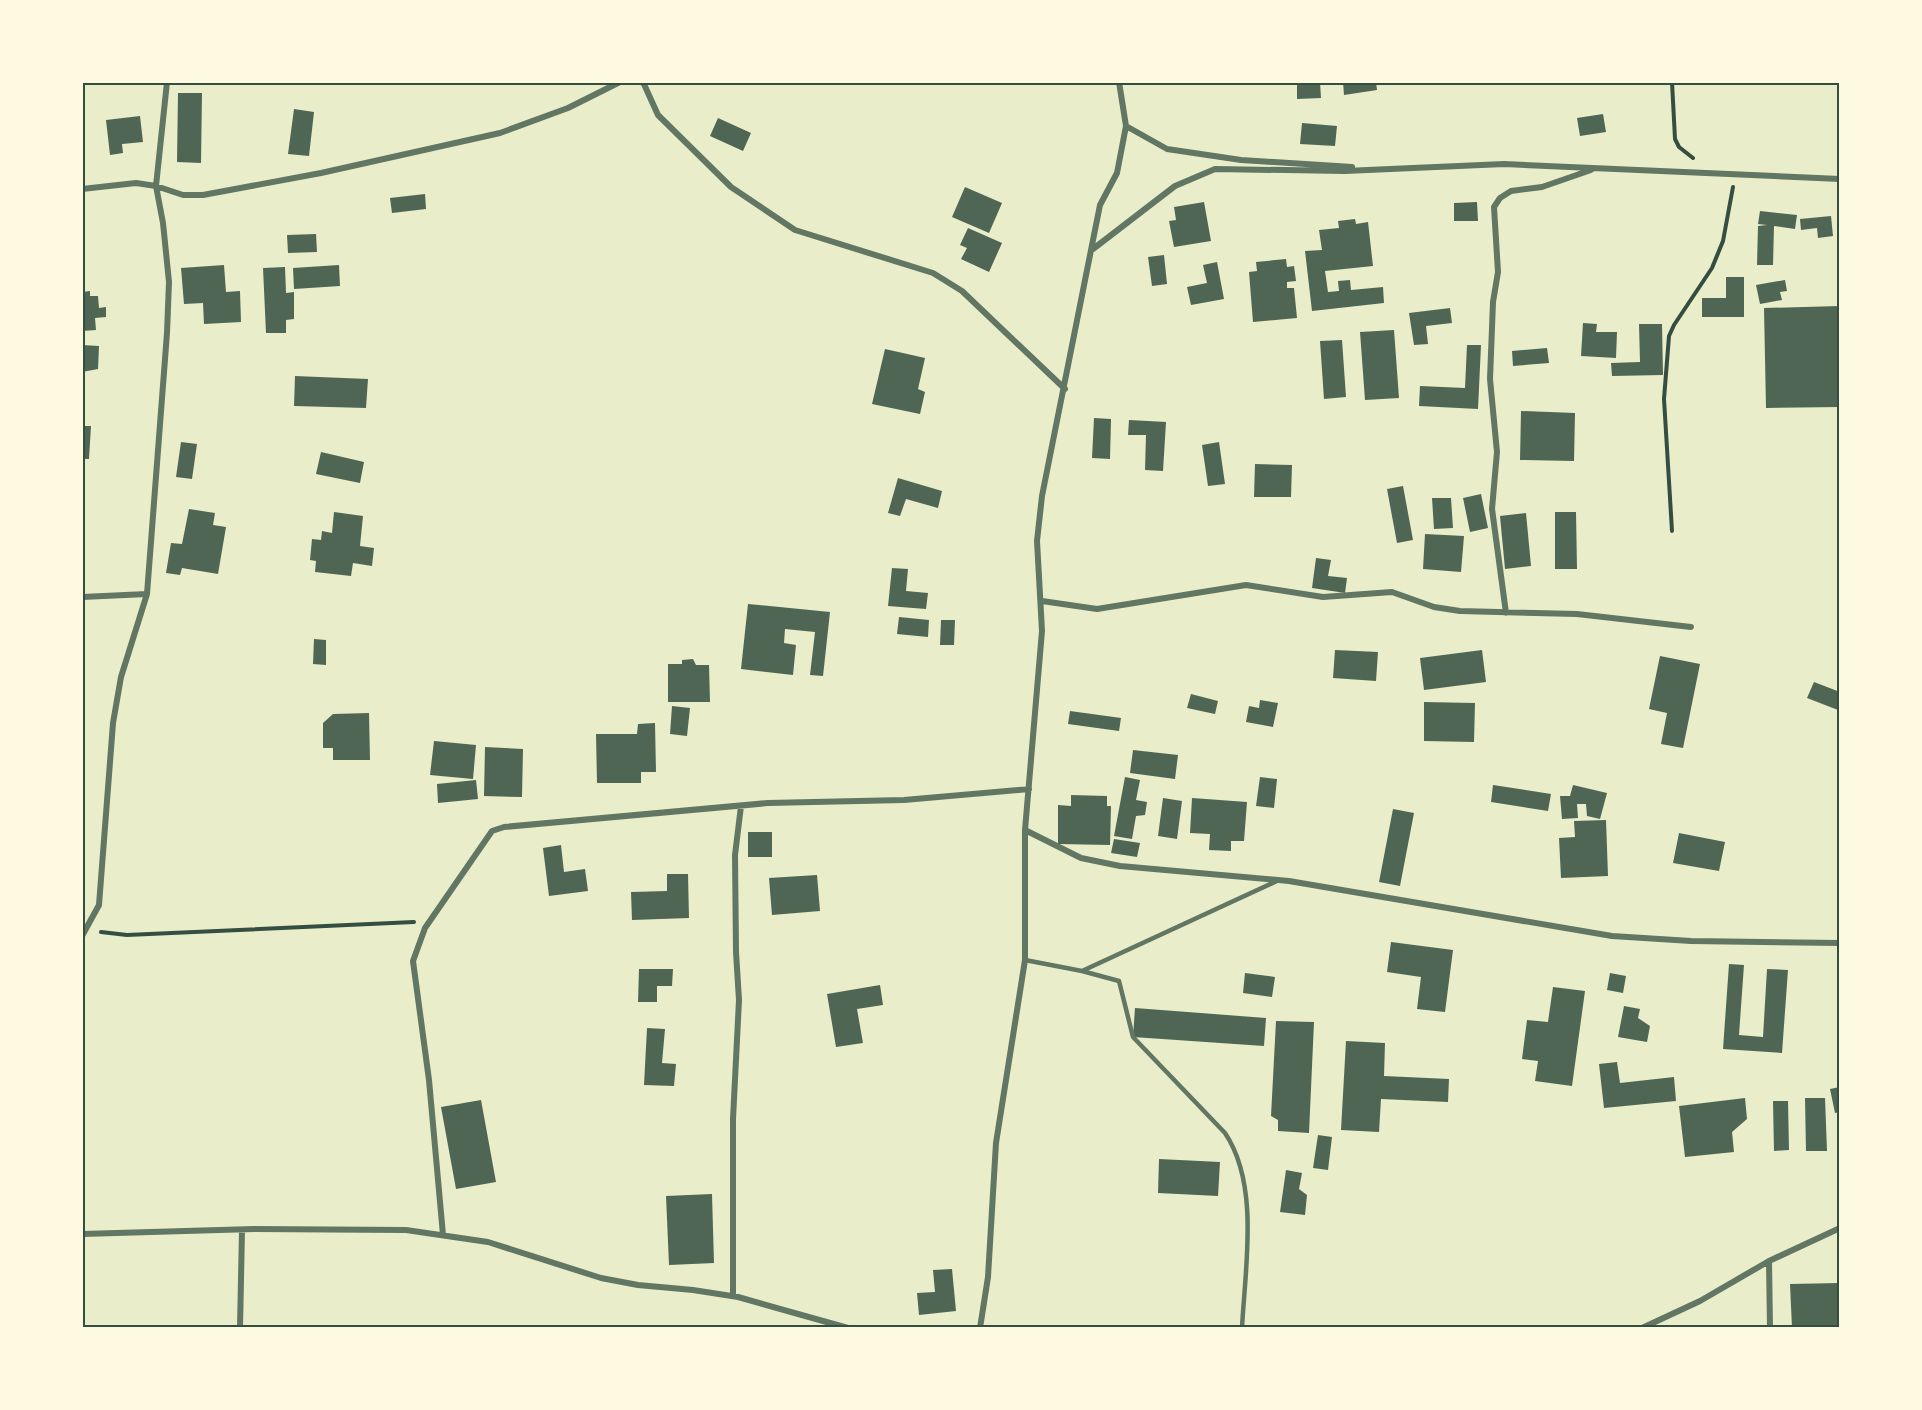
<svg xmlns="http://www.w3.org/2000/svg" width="1922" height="1410" font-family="'Open Sans',sans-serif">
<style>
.building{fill:#4f6655}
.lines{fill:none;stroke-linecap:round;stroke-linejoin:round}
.path{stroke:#344e41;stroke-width:4}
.service{stroke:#617663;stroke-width:4.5}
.minor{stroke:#617663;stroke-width:6}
.neatline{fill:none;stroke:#344e41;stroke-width:2}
</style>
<rect width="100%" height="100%" fill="#e9edc9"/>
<path class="building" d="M1297 82H1320L1321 98 1297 99Z
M1343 82H1376L1377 90 1344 95Z
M178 93H202L201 163 177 162Z
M294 109 314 112 309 156 288 154Z
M1603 114 1606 132 1580 136 1577 118Z
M140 116 143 142 122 144 123 153 110 155 106 120Z
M718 118 751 133 743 151 710 136Z
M1302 123 1337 126 1335 146 1300 144Z
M965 187 1002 203 989 233 952 217Z
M425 194 426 209 392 213 390 198Z
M1204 202 1211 241 1174 247 1169 221 1176 220 1174 207Z
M1477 202 1478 221H1454V203Z
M1760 211 1797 215 1795 229 1774 226 1773 265H1757L1758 226 1767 225 1758 224Z
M1831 216 1833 236 1818 238 1817 228 1801 230 1800 219Z
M1355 219 1356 224 1368 222 1373 266 1325 271 1328 292 1339 291 1338 281 1350 280 1351 290 1383 287 1384 303 1312 311 1305 251 1322 250 1319 230 1339 228 1338 221Z
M968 228 1002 243 989 272 961 259 967 248 960 245Z
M316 234 317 252 288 253 287 235Z
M1164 255 1167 284 1152 286 1148 257Z
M1286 259 1287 267 1294 266 1296 281 1287 282V288H1294L1297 318 1253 322 1249 272 1257 271 1256 262Z
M1217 262 1224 299 1191 305 1187 287 1207 283 1203 265Z
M224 265 226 292 240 291 241 322 204 324 203 303 184 304 181 268Z
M339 265 340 286 294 289 293 268Z
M285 267 286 293 294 292V319L286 320V333H266L263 268Z
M1726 277H1744V317H1702V298H1726Z
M1785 280 1787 291 1780 292 1782 300 1760 304 1756 285Z
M90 291V296H98L99 308 106 307V317L95 318 96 330 82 331V292Z
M1839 306 1840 407 1766 408 1764 308Z
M1450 308 1452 323 1426 326 1428 344 1414 345 1409 313Z
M1583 323 1597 324 1596 332H1617L1616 358 1581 356Z
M1639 324H1662L1663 375 1612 376 1611 363 1640 362Z
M1394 330 1399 398 1365 400 1360 332Z
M1342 340 1346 397 1324 399 1320 341Z
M82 345 99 346 98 369 82 372Z
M1467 345H1481L1478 409 1419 406 1420 386 1465 388Z
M1547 348 1549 363 1513 366 1512 351Z
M885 349 925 358 918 389 925 392 920 414 872 404Z
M295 376 368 379 366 408 294 406Z
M1521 411 1575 413 1574 461 1520 460Z
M1094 418 1111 419 1110 459 1092 458Z
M1129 420 1166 422 1163 471 1145 470 1146 435H1128Z
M82 426H91L89 459H82Z
M181 442 197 444 192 479 176 477Z
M1219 442 1225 484 1208 486 1202 445Z
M321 452 364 462 360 483 316 474Z
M1255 464 1292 465 1291 497H1254Z
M898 478 942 491 938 508 906 499 900 516 888 513Z
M1403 486 1413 540 1397 543 1387 489Z
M1481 494 1488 528 1470 532 1463 498Z
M1432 498H1451L1453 528 1434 529Z
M189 509 215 513 213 525 226 527 218 574 182 568 180 575 166 573 171 543 182 544Z
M334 512 363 516 360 546 374 548 372 566 353 563 351 576 315 572 316 561 310 560 312 539 321 540 322 531 332 533Z
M1555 512H1576L1577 569H1555Z
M1526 513 1531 566 1505 569 1500 516Z
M1425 534 1464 536 1461 572 1423 569Z
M1316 558 1331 560 1328 576 1347 578 1345 593 1312 588Z
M892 568 908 569 906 591 928 593 926 609 888 606Z
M748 604 830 612 823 676 810 675 815 632 785 629 784 643 796 645 793 675 741 669Z
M899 617 929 620 928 637 897 634Z
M941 620H955L954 645H940Z
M314 639 326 640V665L313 664Z
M1335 650 1378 652 1376 681 1333 678Z
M1482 650 1486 682 1424 690 1420 658Z
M1660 656 1700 664 1683 748 1661 744 1667 713 1649 709Z
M693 659 696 665H709L710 702H668V664H682V660Z
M1814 682 1840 692 1838 710 1807 698Z
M1191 694 1218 701 1215 714 1187 708Z
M1260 700 1278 703 1273 727 1246 722 1249 706 1259 708Z
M1424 702 1475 703 1474 742 1424 741Z
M672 706 690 708 687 736 670 734Z
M1070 711 1121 718 1119 731 1068 724Z
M369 713 370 760H333V748H323V723L333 714Z
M655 723 656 772H641V783H597L596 734H637L638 724Z
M434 741 476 745 473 779 430 775Z
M485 747 523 749 522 797 484 796Z
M1133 750 1178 755 1175 779 1130 773Z
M1125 777 1140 780 1136 800 1147 802 1145 815 1136 816 1132 839 1114 836Z
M1260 777 1277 779 1274 808 1256 806Z
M476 780 478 799 438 803 437 784Z
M1493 785 1551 794 1548 811 1491 802Z
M1573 785 1607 793 1600 819 1587 816 1586 804H1577L1578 818 1562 819 1560 796H1570Z
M1071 795 1107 796V806H1111L1110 845 1058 844V805L1071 806Z
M1163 798 1182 801 1177 839 1158 836Z
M1192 798 1247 802 1244 841H1231V851L1209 850 1210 834 1190 833Z
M1393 809 1414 813 1400 886 1379 882Z
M1606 820 1608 876 1561 878 1559 838 1575 837 1574 821Z
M748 832H772V857H748Z
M1679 833 1725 842 1719 871 1673 863Z
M1114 839 1140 843 1137 857 1111 853Z
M561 845 564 872 585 869 588 891 549 896 543 848Z
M667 874H688L689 918 632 920 631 892 667 891Z
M817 875 820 911 772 915 769 878Z
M1391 942 1453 950 1445 1012 1417 1009 1421 977 1387 972Z
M1729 964 1744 965 1739 1035 1763 1037 1767 969 1788 970 1782 1053 1723 1049Z
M639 969H673L672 986H657V1002H638Z
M1245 973 1275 977 1272 997 1243 993Z
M1610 973 1626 976 1623 993 1607 990Z
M880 985 883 1005 857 1009 863 1043 836 1047 827 994Z
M1553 987 1585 991 1572 1086 1535 1081 1538 1061 1522 1059 1527 1020 1548 1022Z
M1624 1006 1640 1009 1638 1018 1650 1026 1647 1042 1618 1037Z
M1135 1008 1266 1018 1264 1046 1133 1037Z
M1276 1021 1314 1022 1309 1133 1278 1131V1120L1271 1116Z
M647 1028 665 1029 662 1063 676 1064 674 1086 644 1085Z
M1346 1041 1385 1043 1384 1076 1449 1079 1448 1102 1381 1099 1379 1132 1341 1130Z
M1617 1062 1620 1083 1674 1077 1676 1101 1604 1108 1599 1064Z
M1840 1087V1112L1835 1113 1830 1089Z
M1745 1098 1747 1119 1732 1132 1734 1152 1685 1157 1679 1106Z
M1805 1098H1825L1827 1151H1806Z
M481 1100 496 1182 456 1189 441 1107Z
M1773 1101H1788L1789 1150 1774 1151Z
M1318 1135 1332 1137 1328 1170 1313 1168Z
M1159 1159 1220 1162 1218 1196 1158 1193Z
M1286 1170 1302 1173 1299 1189 1307 1195 1305 1215 1280 1212Z
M712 1194 714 1263 669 1265 666 1196Z
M952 1269 956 1311 919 1315 917 1293 935 1292 933 1270Z
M1840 1283V1328H1792L1790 1284Z"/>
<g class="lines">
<path class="path" d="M1672 82 1675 139 1679 147 1693 158
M1672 531 1664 399 1669 336 1674 325 1712 268 1723 241 1733 187
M101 932 127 935 414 922"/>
<path class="service" d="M1025 960 1082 971 1119 981 1133 1037 1225 1133C1260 1185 1245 1268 1242 1328
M1082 971 1279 880"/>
<path class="minor" d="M643 82 658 115 731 187 795 230 933 273 962 291 1065 389
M1126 126 1167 149 1241 160 1352 167
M82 189 136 183 156 186 183 195H203L321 173 500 133 568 108 620 82
M1093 249 1175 186 1215 169 1345 171 1504 164 1840 179
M82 597 147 594
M1042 601 1097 609 1246 585 1323 597 1392 592 1434 607 1460 611 1577 614 1691 627
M1506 613 1492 509 1497 452 1490 379 1493 302 1498 272 1494 207 1500 198 1511 191 1542 187 1591 170
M1025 830 1081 858 1120 866 1289 881 1612 936 1691 941 1840 943
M82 936 99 905 113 723 121 677 147 594 167 333 169 282 163 223 156 186 167 82
M82 1234 254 1229 406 1230 488 1242 601 1278 638 1285 693 1290 738 1297 848 1328
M443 1235 429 1080 413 961 425 928 492 831 504 827 768 803 904 800 1029 789
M1769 1261 1770 1328
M733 1296V1119L739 1000 736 952 735 855 741 806
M240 1328 242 1230
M980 1328 988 1277 996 1143 1025 960V830L1042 631 1037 541 1042 496 1100 205 1117 173 1126 126 1119 82
M1642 1328 1700 1301 1769 1261 1840 1228"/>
</g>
<rect width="1922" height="1410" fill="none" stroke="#fefae0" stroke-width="168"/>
<rect x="84" y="84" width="1754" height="1242" class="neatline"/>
</svg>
